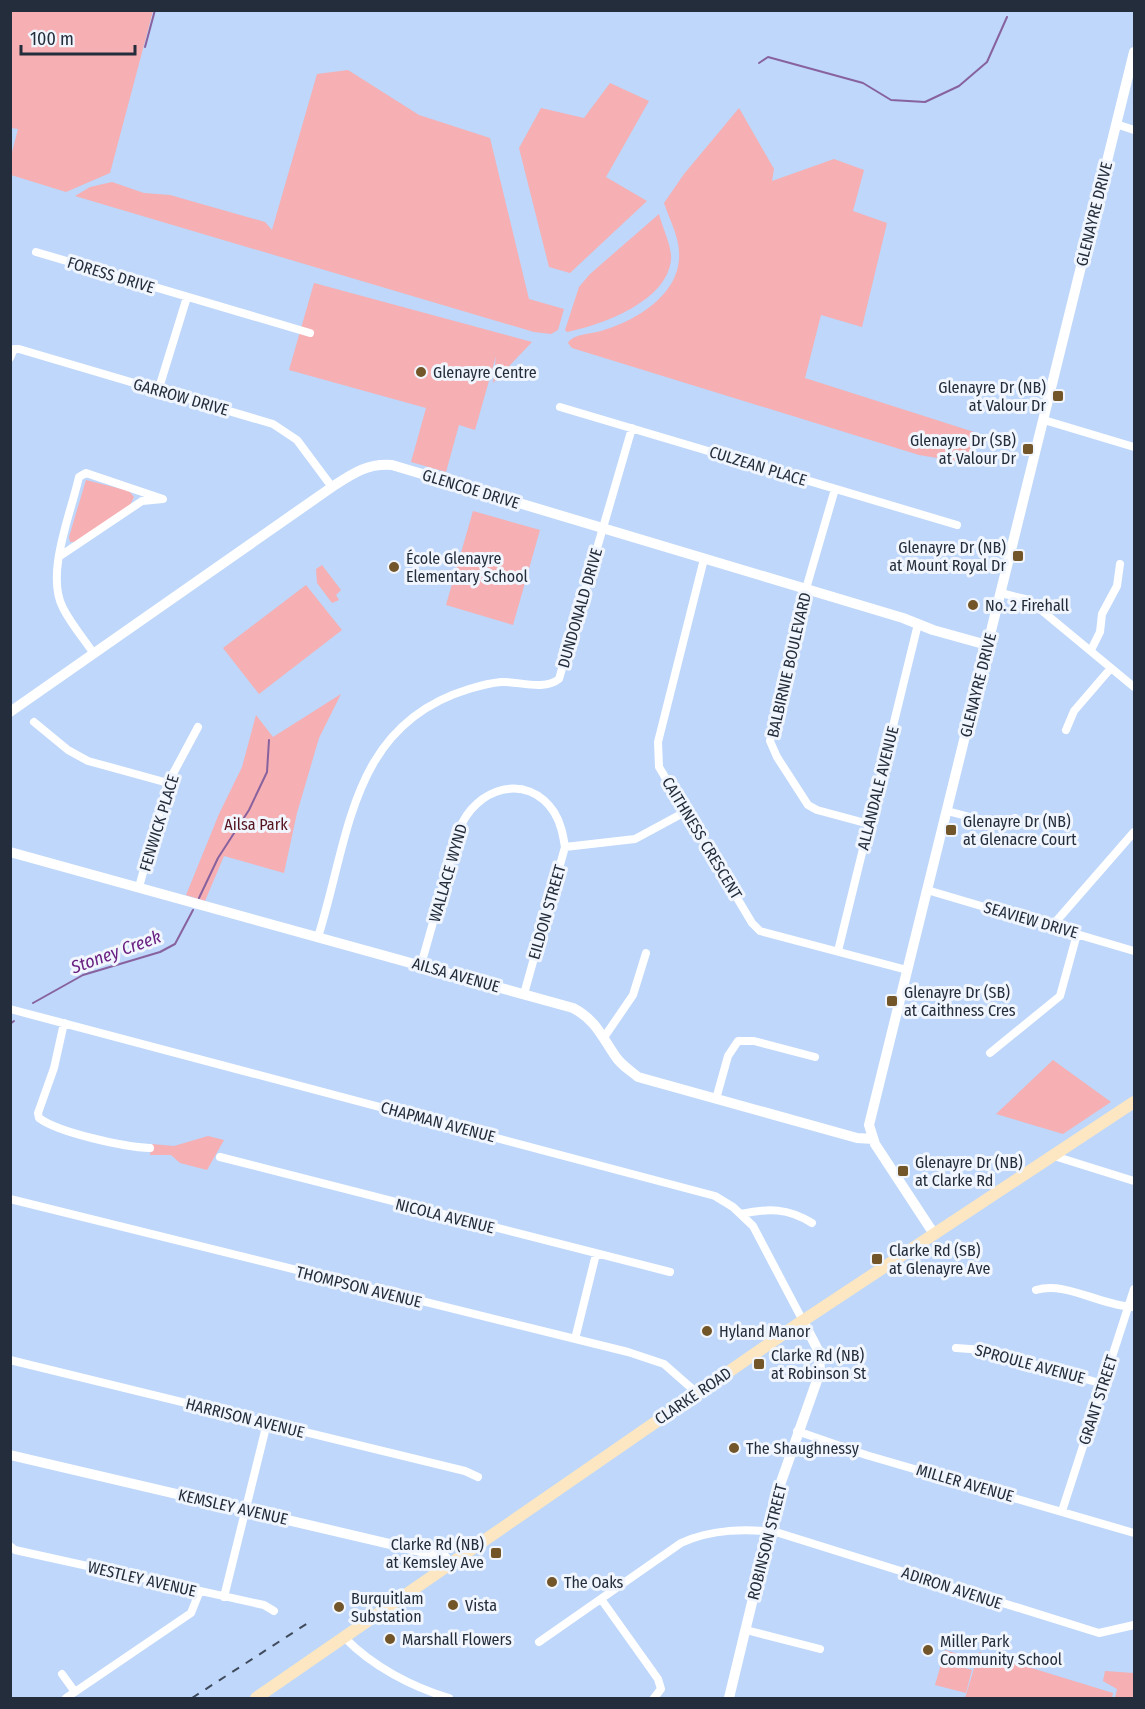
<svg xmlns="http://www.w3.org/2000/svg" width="1145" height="1709" font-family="'Fira Sans Condensed',sans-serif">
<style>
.green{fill:#f6afb2}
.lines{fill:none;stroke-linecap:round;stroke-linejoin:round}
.stream{stroke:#88629e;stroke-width:2}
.minor{stroke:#fff;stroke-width:8}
.tertiary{stroke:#fff;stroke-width:10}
.secondary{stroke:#fce7c2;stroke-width:12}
.rail{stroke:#3f4b5c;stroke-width:2;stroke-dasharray:8 8;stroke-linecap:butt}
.poi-dot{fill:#725529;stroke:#f1f6fe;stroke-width:2}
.labels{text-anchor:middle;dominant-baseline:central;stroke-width:6;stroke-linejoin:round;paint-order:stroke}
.street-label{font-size:16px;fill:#242d3b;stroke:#f1f6fe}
.poi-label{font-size:16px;fill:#242d3b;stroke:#f1f6fe;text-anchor:start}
.park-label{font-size:16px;fill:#55131d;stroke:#f1f6fe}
.water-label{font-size:18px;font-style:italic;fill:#6a2081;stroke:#f1f6fe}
</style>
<rect width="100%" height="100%" fill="#bed7fa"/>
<path class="green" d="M10 11H153L110 173 66 192 11 175V156L18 129 11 128Z
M348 70 419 115 490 138 529 299 564 309 558 330 551 334 534 332 75 196 90 187 112 182 144 193 170 195 265 222 272 230 317 74Z
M610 83 649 101 606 177 647 201 570 273 549 267 519 148 541 108 584 118Z
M739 108 774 169 772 181 834 159 864 170 853 211 887 223 862 327 821 315 805 378 974 432 968 463 919 455 572 348 568 343C572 335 588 334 597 332 633 323 682 295 679 252 679 237 669 218 664 203L684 174Z
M659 214C662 227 672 246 671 259 668 301 602 325 567 332L565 330 579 287 590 274Z
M314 283 532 342 493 383 496 356 475 430 459 425 446 472 411 462 426 408 289 370Z
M86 480 129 491 134 497 130 505 75 542H70L69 537Z
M473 511 540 530 513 625 446 605Z
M322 565 341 590 336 595 339 600 332 603 317 583 316 569Z
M306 585 342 630 259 694 223 648Z
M341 694 319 738 297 813 284 873 224 856 205 901 186 895 219 814 242 767 256 715 273 737Z
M1053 1060 1111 1102 1063 1134 996 1114Z
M208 1136 224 1140 207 1170 180 1163 171 1155H150L152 1144 174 1146Z
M945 1650 958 1654 955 1665 972 1670 966 1693 935 1685Z
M979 1652 1113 1693 1112 1698H965Z
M1105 1671 1134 1673V1698H1115L1117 1689 1103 1681Z"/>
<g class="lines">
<path class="stream" d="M145 47 155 10
M759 63 768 57 863 83 891 100 925 102 959 86 987 62 1007 17
M199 898 218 858 249 810 267 772 269 740
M33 1003 83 975 160 952 175 944 193 910
M10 1024 14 1021"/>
<path class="minor" d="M1116 124 1134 130
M36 252 310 333
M10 358 14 349H19L273 424 297 440 332 487
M158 391 187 297
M560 407 957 525
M1044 420 1134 447
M835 489 803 599 770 741 777 757 808 805 817 810 869 824
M60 556 142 501 163 499 86 473 79 477C71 513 45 574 63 608 71 624 84 639 94 654
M704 559 658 742 659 767 752 923 760 931 907 970
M1001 593 1029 600 1134 687
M1091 650 1100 632 1102 614 1117 586 1120 564
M34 722 68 750 88 761 168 783
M1066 730 1074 711 1111 668
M947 811 997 824 1015 818
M139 887 168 783 198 727
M927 890 1134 951
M1052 926 1134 832
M318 937C350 836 350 725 469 689 479 686 490 683 501 682 518 681 544 691 559 679L632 428
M838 951 918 624
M421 965 459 830C475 788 527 771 554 812 561 823 563 835 565 847
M524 994 565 847 635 839 685 812
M10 1009 715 1196 733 1207 753 1226 803 1321
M64 1023 54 1068 38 1113 39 1118C59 1133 125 1147 150 1148
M605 1036 633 995 646 953
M990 1053 1060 996 1077 934
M716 1099 728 1056 738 1041H754L815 1057
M1054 1156 1134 1181
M220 1157 670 1272
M10 1199 628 1352 664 1364 697 1393
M741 1214C768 1208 788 1208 812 1223
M1036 1290C1066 1281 1101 1306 1134 1307
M575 1339 596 1254
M956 1348 984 1350 1103 1384
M10 1360 465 1471 478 1477
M797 1431 866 1455 1134 1533
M1062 1511 1134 1289
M10 1546 15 1550 264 1605 274 1611
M224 1597 267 1423
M601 1599 658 1679 661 1689 654 1698
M746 1630 820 1649
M345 1638C372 1666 412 1687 449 1698
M539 1642 681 1543C711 1529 748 1528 779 1533L1099 1633 1134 1625
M62 1674 75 1692
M66 1698 191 1613 199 1593"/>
<path class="tertiary" d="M10 712 332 487C352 474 367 463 392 465L903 618 933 630 987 645
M10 852 573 1008C596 1020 602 1037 616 1057 621 1065 631 1071 638 1077L857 1138 873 1139
M934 1234 875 1144 869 1125 1134 52
M10 1455 441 1556 445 1557 450 1565
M729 1698 781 1482 820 1372 819 1352 803 1321"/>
<path class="secondary" d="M256 1698 795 1326 1134 1102"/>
<path class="rail" d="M192 1698 311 1621"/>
</g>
<g class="poi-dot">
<circle cx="421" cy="372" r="6"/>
<rect x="1052" y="390" width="12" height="12" rx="3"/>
<rect x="1022" y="443" width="12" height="12" rx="3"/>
<rect x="1012" y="550" width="12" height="12" rx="3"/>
<circle cx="394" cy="567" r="6"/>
<circle cx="973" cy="605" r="6"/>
<rect x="945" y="824" width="12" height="12" rx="3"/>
<rect x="886" y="995" width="12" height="12" rx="3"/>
<rect x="897" y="1165" width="12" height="12" rx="3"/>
<rect x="871" y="1253" width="12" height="12" rx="3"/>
<circle cx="707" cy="1331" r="6"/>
<rect x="753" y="1358" width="12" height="12" rx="3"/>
<circle cx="734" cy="1448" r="6"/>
<rect x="490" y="1547" width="12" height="12" rx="3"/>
<circle cx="552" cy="1582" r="6"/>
<circle cx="453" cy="1605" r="6"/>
<circle cx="339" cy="1607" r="6"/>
<circle cx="390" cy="1639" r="6"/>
<circle cx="928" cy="1650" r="6"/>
</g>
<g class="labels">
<g class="street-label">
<text transform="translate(1094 214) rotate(-76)">GLENAYRE DRIVE</text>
<text transform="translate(111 275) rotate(17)">FORESS DRIVE</text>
<text transform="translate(181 397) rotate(16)">GARROW DRIVE</text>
<text transform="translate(758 466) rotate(17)">CULZEAN PLACE</text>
<text transform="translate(471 489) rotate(17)">GLENCOE DRIVE</text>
<text transform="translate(580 608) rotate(-74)">DUNDONALD DRIVE</text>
<text transform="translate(789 665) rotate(-77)">BALBIRNIE BOULEVARD</text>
<text transform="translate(978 685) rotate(-76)">GLENAYRE DRIVE</text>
<text transform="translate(878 788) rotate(-76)">ALLANDALE AVENUE</text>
<text transform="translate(159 823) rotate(-73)">FENWICK PLACE</text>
<text transform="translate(702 838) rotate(59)">CAITHNESS CRESCENT</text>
<text transform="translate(448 873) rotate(-74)">WALLACE WYND</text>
<text transform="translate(547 912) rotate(-74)">EILDON STREET</text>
<text transform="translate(1031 920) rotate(16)">SEAVIEW DRIVE</text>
<text transform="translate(456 975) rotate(16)">AILSA AVENUE</text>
<text transform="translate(438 1122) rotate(15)">CHAPMAN AVENUE</text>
<text transform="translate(445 1216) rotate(14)">NICOLA AVENUE</text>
<text transform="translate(359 1287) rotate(14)">THOMPSON AVENUE</text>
<text transform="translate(1030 1364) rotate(15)">SPROULE AVENUE</text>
<text transform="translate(693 1396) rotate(-34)">CLARKE ROAD</text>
<text transform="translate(1098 1400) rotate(-72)">GRANT STREET</text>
<text transform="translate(245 1418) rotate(14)">HARRISON AVENUE</text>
<text transform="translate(965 1483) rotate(16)">MILLER AVENUE</text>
<text transform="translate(233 1507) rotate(13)">KEMSLEY AVENUE</text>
<text transform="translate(767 1542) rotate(-76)">ROBINSON STREET</text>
<text transform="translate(142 1579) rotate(13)">WESTLEY AVENUE</text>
<text transform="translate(952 1588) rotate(18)">ADIRON AVENUE</text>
</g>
<g class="poi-label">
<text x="433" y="372">Glenayre Centre</text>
<text x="1046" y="387" text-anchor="end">Glenayre Dr (NB)<tspan x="1046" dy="18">at Valour Dr</tspan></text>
<text x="1016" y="440" text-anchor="end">Glenayre Dr (SB)<tspan x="1016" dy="18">at Valour Dr</tspan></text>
<text x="1006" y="547" text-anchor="end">Glenayre Dr (NB)<tspan x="1006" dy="18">at Mount Royal Dr</tspan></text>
<text x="406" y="558">École Glenayre<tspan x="406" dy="18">Elementary School</tspan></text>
<text x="985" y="605">No. 2 Firehall</text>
<text x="963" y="821">Glenayre Dr (NB)<tspan x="963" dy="18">at Glenacre Court</tspan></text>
<text x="904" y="992">Glenayre Dr (SB)<tspan x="904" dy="18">at Caithness Cres</tspan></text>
<text x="915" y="1162">Glenayre Dr (NB)<tspan x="915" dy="18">at Clarke Rd</tspan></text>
<text x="889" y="1250">Clarke Rd (SB)<tspan x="889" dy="18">at Glenayre Ave</tspan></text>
<text x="719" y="1331">Hyland Manor</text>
<text x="771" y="1355">Clarke Rd (NB)<tspan x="771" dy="18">at Robinson St</tspan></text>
<text x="746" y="1448">The Shaughnessy</text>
<text x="484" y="1544" text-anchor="end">Clarke Rd (NB)<tspan x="484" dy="18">at Kemsley Ave</tspan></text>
<text x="564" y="1582">The Oaks</text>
<text x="351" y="1598">Burquitlam<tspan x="351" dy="18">Substation</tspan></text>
<text x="465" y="1605">Vista</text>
<text x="402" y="1639">Marshall Flowers</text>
<text x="940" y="1641">Miller Park<tspan x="940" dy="18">Community School</tspan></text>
</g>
<g class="park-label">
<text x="256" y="824">Ailsa Park</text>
</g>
<g class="water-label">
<text transform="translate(116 952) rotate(-20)">Stoney Creek</text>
</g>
</g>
<rect width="1145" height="1709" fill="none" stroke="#242d3b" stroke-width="24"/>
<path d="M21 45v9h114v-9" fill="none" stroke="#242d3b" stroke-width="3"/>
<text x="30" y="45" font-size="18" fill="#242d3b" stroke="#f1f6fe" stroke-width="4.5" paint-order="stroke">100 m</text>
</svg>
